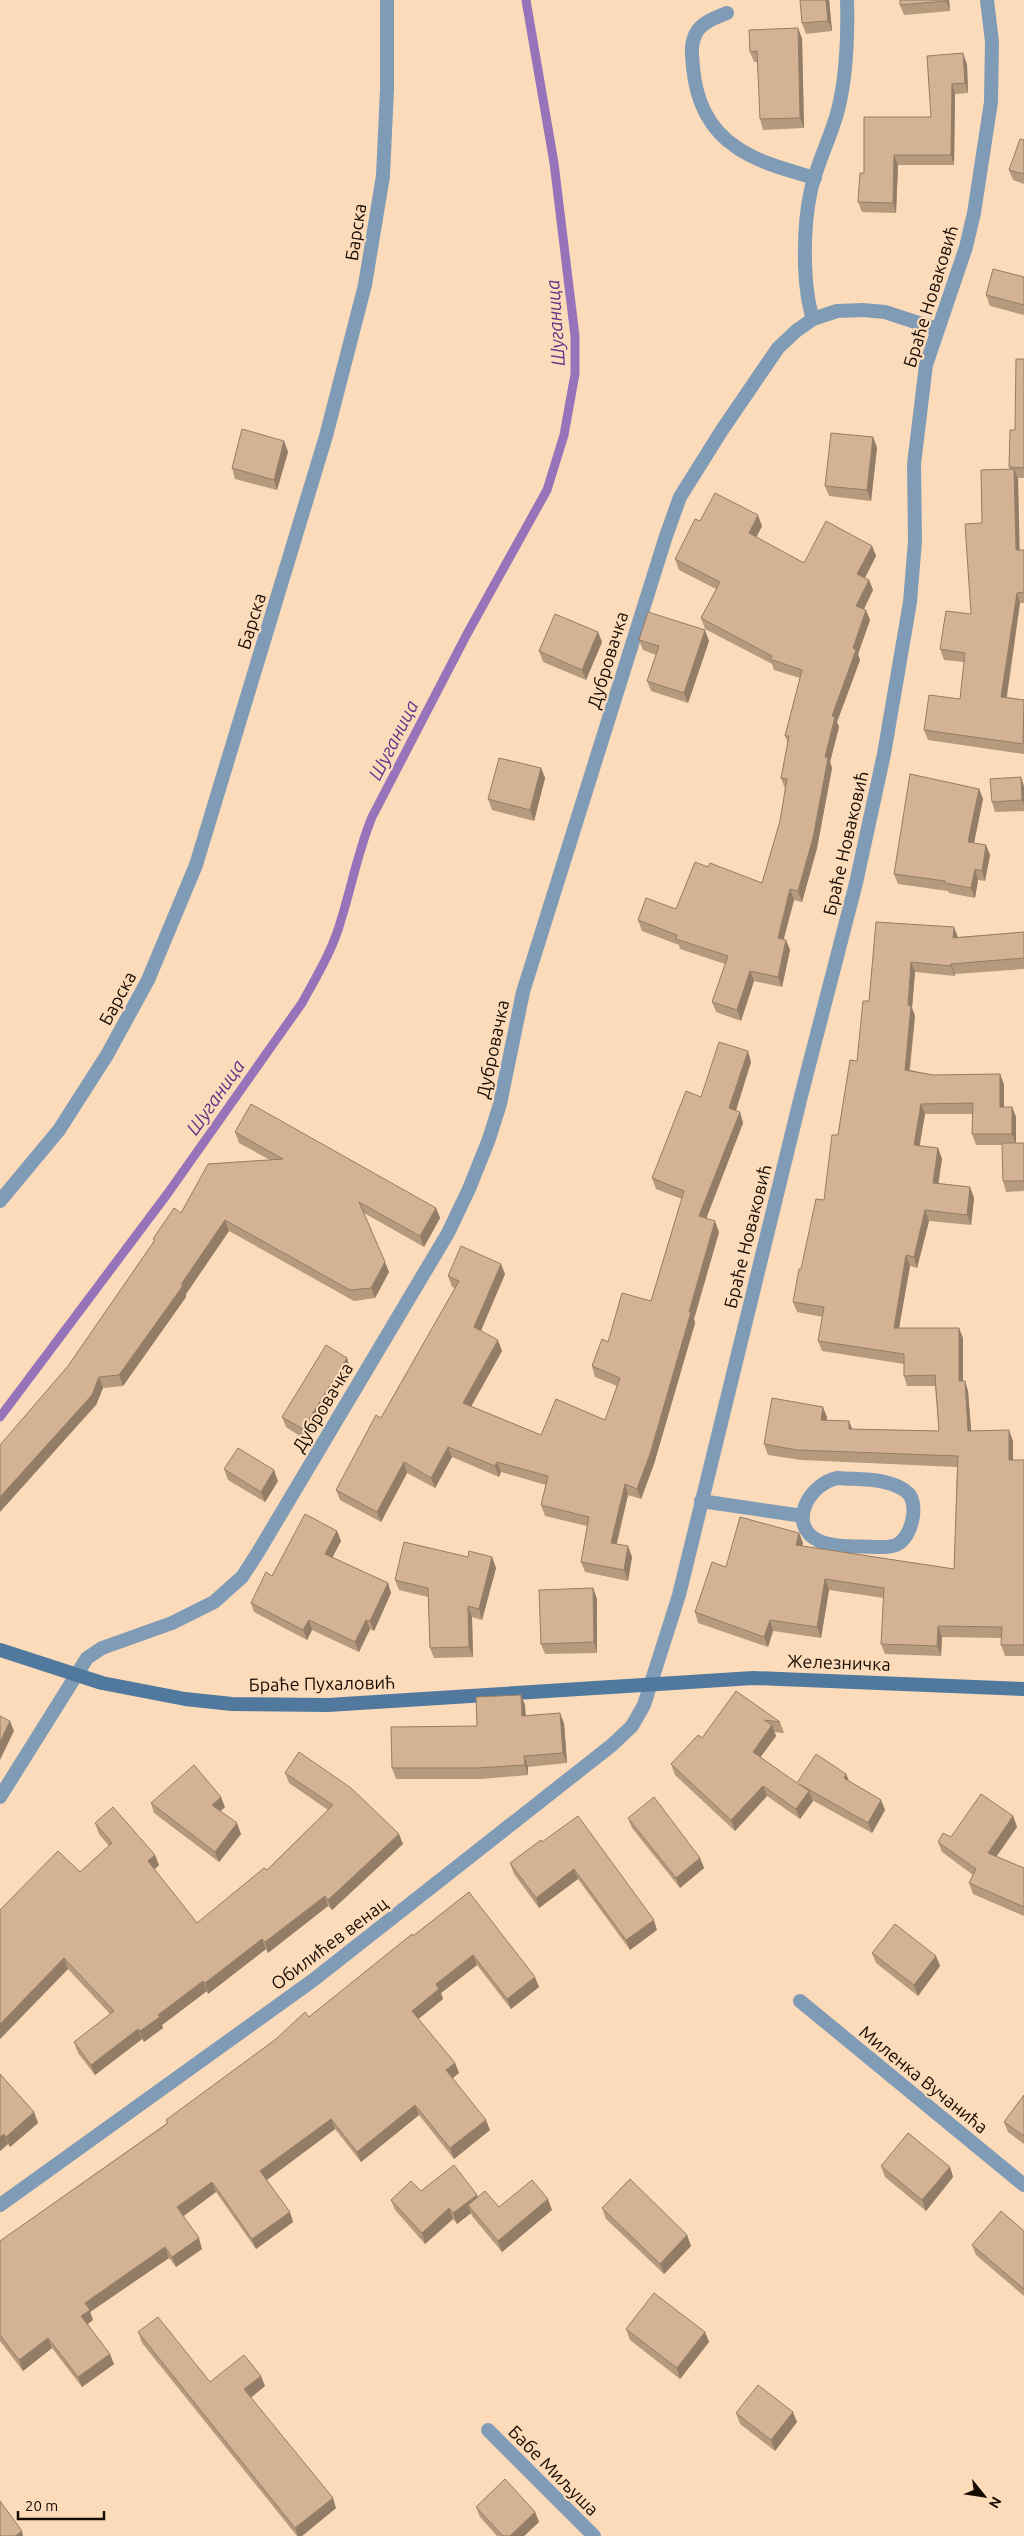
<svg xmlns="http://www.w3.org/2000/svg" width="1024" height="2536" font-family="Ubuntu,sans-serif">
<style>
.lines{fill:none;stroke-linecap:round;stroke-linejoin:round}
.stream{stroke:#9774b9;stroke-width:9}
.service{stroke:#809bb5;stroke-width:14}
.minor{stroke:#809bb5;stroke-width:14}
.secondary{stroke:#50799d;stroke-width:14}
.wall{fill:#b59a7e}
.shaded-wall{fill:#947d67}
.building{fill:#d3b393;stroke:#947d67}
.labels{text-anchor:middle;dominant-baseline:central;stroke-width:4.5;stroke-linejoin:round;paint-order:stroke}
.street-label{font-size:18px;fill:#170c02;stroke:#fcdbba}
.water-label{font-size:19px;font-style:italic;fill:#623488;stroke:#fcdbba}
</style>
<rect width="100%" height="100%" fill="#fcdbba"/>
<g class="lines">
<path class="stream" d="M0 1417 168 1193 302 1003C316 977 333 950 341 920 352 885 358 851 372 817L467 634 547 490 564 435 575 374V336L554 163 526 0"/>
<path class="service" d="M727 13C715 18 702 22 696 33 690 45 692 55 693 67 696 101 708 128 736 147 759 163 788 170 815 178
M838 1478C859 1480 891 1477 908 1493 919 1504 912 1536 898 1544 891 1548 883 1547 876 1547 859 1546 835 1548 819 1541 786 1525 809 1483 838 1478Z
M701 1501 803 1516"/>
<path class="minor" d="M813 319C802 285 803 225 811 190 817 163 831 137 838 110 847 74 848 37 847 0
M0 1201 59 1130 107 1055 148 980 196 865 326 436 365 285 383 176 387 89V0
M0 1797 87 1658 102 1648 172 1623 214 1602 242 1577 257 1554 448 1233 469 1189 489 1139 500 1104 523 992 666 536 680 497 722 430 778 348 796 331 813 319 837 311 863 310 885 312 937 329
M800 2001 1024 2185
M0 2205 312 1981 612 1745 632 1726 644 1705 679 1595 801 1096 856 883 884 754 910 602 915 541 914 464 926 365 966 247 974 213 991 102 992 42 987 0
M488 2430 594 2536"/>
<path class="secondary" d="M0 1650 102 1683 185 1699 232 1704 328 1705 753 1678 1024 1689"/>
</g>
<path class="wall" d="M800 0H829L832 31 806 34 802 23Z
M900 0H949L950 11 904 15 900 5Z
M802 38 804 128 763 130 760 119 758 62H754L750 52Z
M927 56 967 64 968 93 955 94 954 165H898L896 213 862 212 858 202 864 173 931 117Z
M1024 140V184L1013 180 1009 170Z
M1024 277V315L990 306 986 295Z
M1024 359V478H1018L1019 550H1024V603H1020L1007 697 1024 700V754L928 740 924 730 960 699 964 662 944 660 940 649 971 614 982 523 1010 469 1009 467 1015 430Z
M873 437 877 448 871 501 829 496 825 486Z
M284 441 288 452 277 490 235 479 232 468Z
M700 521 762 526 756 537 804 563 872 546 876 556 865 578 869 580 873 590 864 609 870 620 858 654 860 660 837 722 839 727 830 762 832 768 817 848 802 902 794 900 784 939 786 940 790 950 782 987 754 981 741 1021 716 1012 712 1002 725 964 680 949 679 945 642 931 638 920 676 909 708 867 762 883 780 821 785 789 781 778 788 743 785 736 800 678 774 670 772 664 705 629 701 618 716 589 679 570 675 559Z
M598 632 602 642 586 680 543 662 539 651Z
M639 640 709 641 688 703 651 691 647 681 656 655 643 650Z
M541 768 545 778 534 821 492 810 488 799Z
M1024 786V811L995 812 992 802Z
M979 789 983 799 974 843 986 845 990 855 985 881 978 880 975 898 949 893 948 891 898 884 894 874Z
M876 922 958 937 1024 932V969L955 974V976L915 972 912 1008 915 1016 910 1070 933 1075 1000 1074 1004 1085V1107H1012L1016 1117V1143H1024V1191L1006 1192 1003 1181 1002 1145H976L972 1134V1114H925L919 1146 938 1148 942 1159 938 1183 970 1187 974 1198 971 1225 929 1221 917 1268 910 1266 899 1328 963 1338V1381H965L968 1391 971 1431 1013 1441V1460H1024V1656H1005L1001 1645V1638L942 1637 941 1656 885 1654 881 1644 884 1598 829 1590 821 1638 773 1631 768 1647 698 1623 695 1612 726 1567 799 1533 803 1543 802 1546 954 1569 957 1467 801 1460 768 1455 764 1444 827 1417V1420L852 1429 939 1431 935 1386H907L904 1376V1364L822 1351 818 1341 823 1317 797 1312 793 1302 801 1269 824 1200 838 1135 857 1061 869 1001Z
M751 1062 736 1111 740 1112 743 1123 706 1218 719 1232 694 1319 695 1323 654 1464 641 1499 628 1495 617 1544 632 1557 628 1581 585 1572 581 1562 587 1526 545 1516 541 1505 546 1485 501 1472 499 1477 452 1457 435 1488 407 1473 381 1522 340 1500 336 1490 381 1418 455 1288 452 1287 448 1276 505 1274 481 1331 502 1351 471 1406 541 1435 605 1420 617 1386 595 1377 592 1366 608 1342 651 1301 682 1199 656 1189 652 1178 701 1097Z
M235 1132 436 1208 440 1218 424 1247 364 1213 389 1272 375 1298 354 1301 229 1231 186 1294V1297L123 1386 103 1388 96 1405 68 1366 154 1241 153 1239 181 1213 270 1160 239 1143Z
M347 1358 350 1368 306 1440 286 1427 282 1417Z
M224 1469 278 1481 265 1502 228 1480Z
M337 1531 341 1541 332 1557 388 1583 391 1593 374 1631 370 1629 359 1652 312 1630 307 1640 254 1612 251 1603 272 1576Z
M468 1557H492L496 1568 482 1620 472 1617 473 1657 434 1658 430 1648 428 1597 399 1590 395 1580Z
M593 1588 597 1599V1653L545 1654 541 1644Z
M736 1691 780 1722 784 1733 774 1732 776 1736 760 1757 797 1783 846 1774 849 1781 881 1800 885 1810 872 1833 812 1800 813 1801 800 1819 767 1796 735 1831 675 1775 671 1764 702 1738Z
M521 1695 525 1705 526 1716 564 1723 567 1763 528 1767V1775L482 1779H396L392 1768 477 1726Z
M285 1773 403 1844 332 1910 328 1906 268 1953 266 1949 208 1994 207 1991 162 2025 163 2028 144 2042 142 2039 95 2075 78 2053 74 2042 110 2014 68 1969 0 2039 80 1872 109 1846 99 1834 95 1823 159 1865 154 1869 197 1923 267 1870 328 1810 289 1783Z
M151 1803 225 1807 221 1811 241 1834 219 1862 154 1813Z
M1013 1816 1017 1827 996 1856 1024 1868V1916L973 1894 969 1883 973 1875 942 1852 938 1842Z
M628 1818 700 1858 704 1868 680 1888 632 1828Z
M542 1842 657 1930 630 1950 578 1879 539 1908 514 1874 510 1863Z
M469 1892 539 1987 511 2009 477 1965 441 1993 443 1999 418 2019 455 2063 459 2073 453 2078 490 2130 454 2159 419 2115 361 2162 335 2129 267 2180 293 2222 256 2249 216 2192 183 2216 202 2249 176 2267 169 2258 90 2312 93 2320 88 2324 114 2364 82 2387 52 2348 23 2371 0 2341V2241L167 2123 166 2120 309 2017Z
M872 1953 936 1956 940 1966 918 1996 876 1963Z
M0 2074 34 2112 38 2123 10 2147 8 2144 0 2151Z
M1024 2095V2144L1008 2132 1004 2122Z
M881 2166 950 2167 953 2177 926 2211 885 2177Z
M421 2191 477 2195 478 2197 499 2207 552 2210 502 2252 472 2216 471 2213 457 2224 453 2219 425 2244 395 2210 391 2200Z
M602 2208 687 2235 691 2246 664 2274 606 2219Z
M1024 2231V2296L976 2255 972 2245Z
M626 2329 705 2332 709 2342 680 2379 630 2340Z
M138 2332 210 2382 265 2386 251 2397 336 2508 302 2536H297L142 2343Z
M736 2413 797 2422 775 2451 740 2424Z
M476 2507 535 2512 539 2522 524 2536H497L480 2517Z"/>
<path class="shaded-wall" d="M826 0H829L832 31 828 21Z
M946 0H949L950 11Z
M798 28 802 38 804 128 800 118Z
M963 53 967 64 968 93 965 83Z
M952 84 955 94 954 165 951 155Z
M894 155 898 165 896 213 893 203Z
M873 437 877 448 871 501 867 490Z
M284 441 288 452 277 490 274 480Z
M1014 469 1018 479 1020 561 1016 550Z
M758 515 762 526 753 544 749 533Z
M872 546 876 556 861 585 857 574Z
M869 580 873 590 860 617 856 606Z
M1017 593 1020 603 1005 707 1001 697Z
M866 610 870 620 858 654 860 660 837 722 839 727 830 762 832 768 817 848 802 902 798 891 825 757 832 716 853 648Z
M705 630 709 641 688 703 684 693Z
M598 632 602 642 586 680 582 670Z
M541 768 545 778 534 821 530 810Z
M1021 777 1024 786V805L1022 800Z
M979 789 983 799 972 852 968 842Z
M986 845 990 855 985 881 982 871Z
M975 869 978 880 975 898 971 888Z
M790 889 794 900 781 948 778 938Z
M954 927 958 937 953 938Z
M786 940 790 950 782 987 778 977Z
M911 962 915 972 912 1008 915 1016 908 1080 905 1070Z
M951 964 955 974V976L951 966Z
M750 971 754 981 741 1021 737 1010Z
M748 1051 751 1062 733 1119 729 1108Z
M1000 1074 1004 1085V1117L1000 1107Z
M921 1104 925 1114 918 1156 914 1145Z
M1012 1107 1016 1117V1145L1012 1134Z
M740 1112 743 1123 703 1227 699 1216Z
M938 1148 942 1159 937 1193 933 1183Z
M970 1187 974 1198 971 1225 967 1215Z
M436 1208 440 1218 424 1247 420 1236Z
M925 1210 929 1221 917 1268 914 1257Z
M225 1220 229 1231 186 1294V1297L123 1386 119 1375Z
M715 1221 719 1232 694 1319 695 1323 654 1464 641 1499 637 1489Z
M906 1255 910 1266 897 1339 894 1328Z
M385 1262 389 1272 375 1298 371 1288Z
M501 1264 505 1274 478 1337 474 1327Z
M959 1328 963 1338V1392L959 1381Z
M498 1340 502 1351 467 1414 463 1403Z
M347 1358 350 1368 306 1440 303 1429Z
M99 1377 103 1388 96 1405 0 1512V1497Z
M965 1381 968 1391 972 1441 968 1431Z
M823 1407 827 1417 825 1430 821 1420Z
M849 1421 853 1431 849 1429Z
M1009 1430 1013 1441V1470L1009 1460Z
M448 1447 452 1457 435 1488 431 1478Z
M404 1462 407 1473 381 1522 377 1512Z
M497 1462 501 1472 499 1477 495 1466Z
M274 1470 278 1481 265 1502 261 1492Z
M625 1484 628 1495 614 1553 611 1543Z
M337 1531 341 1541 329 1564 325 1554Z
M799 1533 803 1543 800 1556 796 1545Z
M628 1546 632 1557 628 1581 624 1570Z
M492 1557 496 1568 482 1620 479 1609Z
M825 1579 829 1590 821 1638 817 1627Z
M388 1583 391 1593 374 1631 370 1621Z
M593 1588 597 1599V1653L594 1642Z
M468 1606 472 1617 473 1657 469 1647Z
M309 1620 312 1630 307 1640 303 1630Z
M366 1620 370 1629 359 1652 355 1642Z
M770 1620 773 1631 768 1647 764 1637Z
M938 1626 942 1637 941 1656 937 1646Z
M521 1695 525 1705 526 1727 522 1716Z
M560 1713 564 1723 567 1763 563 1753Z
M10 1721 14 1731 0 1760V1742Z
M772 1725 776 1736 757 1762 753 1752Z
M524 1756 528 1767V1775L525 1765Z
M846 1774 850 1784 844 1778Z
M763 1786 767 1796 735 1831 731 1820Z
M809 1791 813 1801 800 1819 796 1809Z
M221 1797 225 1807 216 1815 212 1805Z
M881 1800 885 1810 872 1833 868 1823Z
M1013 1816 1017 1827 992 1863 988 1853Z
M237 1823 241 1834 219 1862 215 1852Z
M399 1834 403 1844 332 1910 328 1900Z
M155 1855 159 1865 152 1872 148 1861Z
M700 1858 704 1868 680 1888 676 1878Z
M574 1869 578 1879 539 1908 536 1898Z
M325 1896 328 1906 268 1953 265 1942Z
M654 1920 657 1930 630 1950 626 1940Z
M262 1939 266 1949 208 1994 205 1983Z
M473 1955 477 1965 441 1993 443 1999 416 2021 412 2011 436 1984Z
M936 1956 940 1966 918 1996 914 1985Z
M64 1958 68 1969 0 2039V2024Z
M535 1977 539 1987 511 2009 507 1999Z
M203 1981 207 1991 162 2025 163 2028 144 2042 140 2031 158 2015Z
M138 2029 142 2039 95 2075 91 2065Z
M455 2063 459 2073 450 2080 446 2070Z
M415 2105 419 2115 361 2162 357 2152Z
M34 2112 38 2123 10 2147 6 2137Z
M331 2119 335 2129 264 2182 260 2171Z
M486 2120 490 2130 454 2159 450 2148Z
M4 2134 8 2144 0 2151V2137Z
M950 2167 953 2177 926 2211 922 2200Z
M212 2182 216 2192 181 2218 177 2207Z
M477 2195 480 2205H468L471 2213 457 2224 453 2213Z
M548 2199 552 2210 502 2252 498 2241Z
M449 2208 453 2219 425 2244 422 2233Z
M290 2212 293 2222 256 2249 252 2239Z
M687 2235 691 2246 664 2274 660 2264Z
M199 2238 202 2249 176 2267 172 2257Z
M165 2247 169 2258 90 2312 93 2320 85 2326 81 2316 85 2303Z
M705 2332 709 2342 680 2379 677 2368Z
M48 2338 52 2348 23 2371 19 2360Z
M110 2354 114 2364 82 2387 78 2377Z
M261 2376 265 2386 248 2400 244 2389Z
M793 2412 797 2422 775 2451 771 2440Z
M333 2498 336 2508 302 2536H298L295 2528Z
M535 2512 539 2522 524 2536H510Z
M22 2531 23 2536H15Z"/>
<path class="building" d="M800 0H826L828 21 802 23Z
M900 0H946V1L900 5Z
M798 28 800 118 760 119 757 51 750 52 749 30Z
M963 53 965 83 952 84 951 155H894L893 203 858 202 860 173H864V117H931L927 56Z
M1020 139 1024 140V174L1009 170Z
M993 269 1024 277V305L986 295Z
M1016 359H1024V468L1009 467 1010 430H1015Z
M242 429 284 441 274 480 232 468Z
M831 433 873 437 867 490 825 486Z
M1014 469 1016 550H1024V592L1017 593 1001 697 1024 700 1023 744 924 730 929 695 960 699 965 653 940 649 946 611 971 614 965 524 982 523 981 470Z
M715 493 758 515 749 533 804 563 826 521 872 546 857 574 869 580 856 606 866 610 853 648 856 650 832 716 835 717 825 757 828 758 813 838 798 891 790 889 778 938 786 940 778 977 750 971 737 1010 712 1002 728 956 676 939 677 935 638 920 646 898 676 909 695 862 708 867 710 863 762 883 780 821 787 779 781 778 789 736H785L802 670 770 659 772 656 701 618 720 582 675 559 695 519 700 521Z
M648 612 705 630 684 693 647 681 659 646 639 640Z
M555 614 598 632 582 670 539 651Z
M499 758 541 768 530 810 488 799Z
M910 774 979 789 968 842 986 845 982 871 975 869 971 888 945 883V881L894 874Z
M1021 777 1022 800 992 802 990 779Z
M876 922 954 927 953 938 1024 932V958L951 964V966L911 962 908 1005 911 1006 905 1070 933 1075 1000 1074V1107H1012V1134H972L973 1103 921 1104 914 1145 938 1148 933 1183 970 1187 967 1215 925 1210 914 1257 906 1255 894 1328H959V1381H965L968 1431 1009 1430V1460H1024V1645H1001L1002 1627 938 1626 937 1646 881 1644 884 1588 825 1579 817 1627 770 1620 764 1637 695 1612 712 1562 726 1567 740 1517 799 1533 796 1545 954 1569 958 1456 797 1450 764 1444 772 1398 823 1407 821 1420 849 1421V1429L939 1431 935 1375 904 1376V1354L818 1341 824 1307 793 1302 799 1269H801L816 1199 824 1200 832 1135H838L850 1060 857 1061 863 1001H869Z
M719 1042 748 1051 729 1108 740 1112 699 1216 715 1221 689 1312H691L650 1454 637 1489 625 1484 611 1543 628 1546 624 1570 581 1562 589 1517 541 1505 548 1476 497 1462 495 1466 448 1447 431 1478 404 1462 377 1512 336 1490 376 1415 381 1418 459 1281 448 1276 461 1246 501 1264 474 1327 498 1340 463 1403 541 1435 556 1399 605 1420 620 1378 592 1366 602 1339 608 1342 622 1293 651 1301 684 1191 652 1178 686 1091 701 1097Z
M251 1104 436 1208 420 1236 359 1202 385 1262 371 1288 350 1290 225 1220 182 1283V1287L119 1375 99 1377 92 1395 0 1497V1445L68 1366 155 1240 153 1239 174 1208 181 1213 208 1164 283 1159 235 1132Z
M1002 1143H1024V1181H1003Z
M326 1345 347 1358 303 1429 282 1417Z
M238 1448 274 1470 261 1492 224 1469Z
M305 1514 337 1531 325 1554 388 1583 370 1621 366 1620 355 1642 309 1620 303 1630 251 1603 266 1572 272 1576Z
M404 1542 468 1557 469 1551 492 1557 479 1609 468 1606 469 1647 430 1648 428 1588 395 1580Z
M593 1588 594 1642 541 1644 539 1590Z
M736 1691 780 1722 764 1720 772 1725 753 1752 797 1783 816 1754 846 1774 844 1778 881 1800 868 1823 799 1784 809 1791 796 1809 763 1786 731 1820 671 1764 698 1735 702 1738Z
M521 1695 522 1716 560 1713 563 1753 524 1756 525 1765 478 1768H392L391 1727 477 1726 476 1697Z
M0 1716 10 1721 0 1742Z
M299 1752 351 1788 399 1834 328 1900 325 1896 265 1942 262 1939 205 1983 203 1981 158 2015 160 2017 140 2031 138 2029 91 2065 74 2042 114 2011 64 1958 0 2024V1910L58 1851 80 1872 112 1843 95 1823 113 1807 155 1855 148 1861 197 1923 264 1868 267 1870 333 1805 285 1773Z
M194 1765 221 1797 212 1805 237 1823 215 1852 151 1803Z
M981 1794 1013 1816 988 1853 1024 1868V1907L969 1883 976 1869 938 1842 943 1833 951 1837Z
M654 1797 700 1858 676 1878 628 1818Z
M578 1816 654 1920 626 1940 574 1869 536 1898 510 1863 541 1840 542 1842Z
M469 1892 535 1977 507 1999 473 1955 436 1984 439 1989 412 2011 455 2063 446 2070 486 2120 450 2148 415 2105 357 2152 331 2119 260 2171 290 2212 252 2239 212 2182 177 2207 199 2238 172 2257 165 2247 85 2303 90 2310 81 2316 110 2354 78 2377 48 2338 19 2360 0 2335V2241L168 2123 166 2120 276 2039 305 2012 309 2017 412 1934 413 1936Z
M895 1924 936 1956 914 1985 872 1953Z
M0 2074 34 2112 6 2137 4 2134 0 2137Z
M1024 2095V2136L1004 2122Z
M908 2133 950 2167 922 2200 881 2166Z
M454 2165 477 2195 453 2213 449 2208 422 2233 391 2200 411 2181 421 2191Z
M630 2179 687 2235 660 2264 602 2208Z
M532 2180 548 2199 498 2241 468 2205 485 2191 499 2207Z
M1001 2211 1024 2231V2289L972 2245Z
M654 2293 705 2332 677 2368 626 2329Z
M158 2317 210 2382 244 2355 261 2376 244 2389 333 2498 295 2528 138 2332Z
M758 2385 793 2412 771 2440 736 2413Z
M505 2479 535 2512 510 2536H503L476 2507Z
M0 2501 22 2531 15 2536H0Z"/>
<g class="labels">
<g class="street-label">
<text transform="translate(355 232) rotate(-81)">Барска</text>
<text transform="translate(930 296) rotate(-73)">Браће Новаковић</text>
<text transform="translate(251 621) rotate(-73)">Барска</text>
<text transform="translate(607 660) rotate(-73)">Дубровачка</text>
<text transform="translate(845 843) rotate(-77)">Браће Новаковић</text>
<text transform="translate(117 998) rotate(-62)">Барска</text>
<text transform="translate(492 1049) rotate(-78)">Дубровачка</text>
<text transform="translate(747 1236) rotate(-76)">Браће Новаковић</text>
<text transform="translate(322 1407) rotate(-59)">Дубровачка</text>
<text transform="translate(839 1662) rotate(2)">Железничка</text>
<text transform="translate(322 1683) rotate(-1)">Браће Пухаловић</text>
<text transform="translate(329 1943) rotate(-37)">Обилићев венац</text>
<text transform="translate(924 2079) rotate(39)">Миленка Вучанића</text>
<text transform="translate(554 2470) rotate(45)">Бабе Миљуша</text>
</g>
<g class="water-label">
<text transform="translate(555 323) rotate(-94)">Шуганица</text>
<text transform="translate(393 740) rotate(-63)">Шуганица</text>
<text transform="translate(215 1097) rotate(-55)">Шуганица</text>
</g>
</g>
<g transform="translate(984 2496) rotate(120)" stroke="#fcdbba" stroke-width="4" paint-order="stroke">
<path d="M0-4L9 19L0 12L-9 19Z" fill="#170c02"/>
<text y="-8" font-size="14" font-weight="bold" text-anchor="middle" fill="#170c02">N</text>
</g>
<path d="M18 2511v8h86v-8" fill="none" stroke="#170c02" stroke-width="2.5"/>
<text x="25" y="2511" font-size="15" fill="#170c02" stroke="#fcdbba" stroke-width="4" paint-order="stroke">20 m</text>
</svg>
